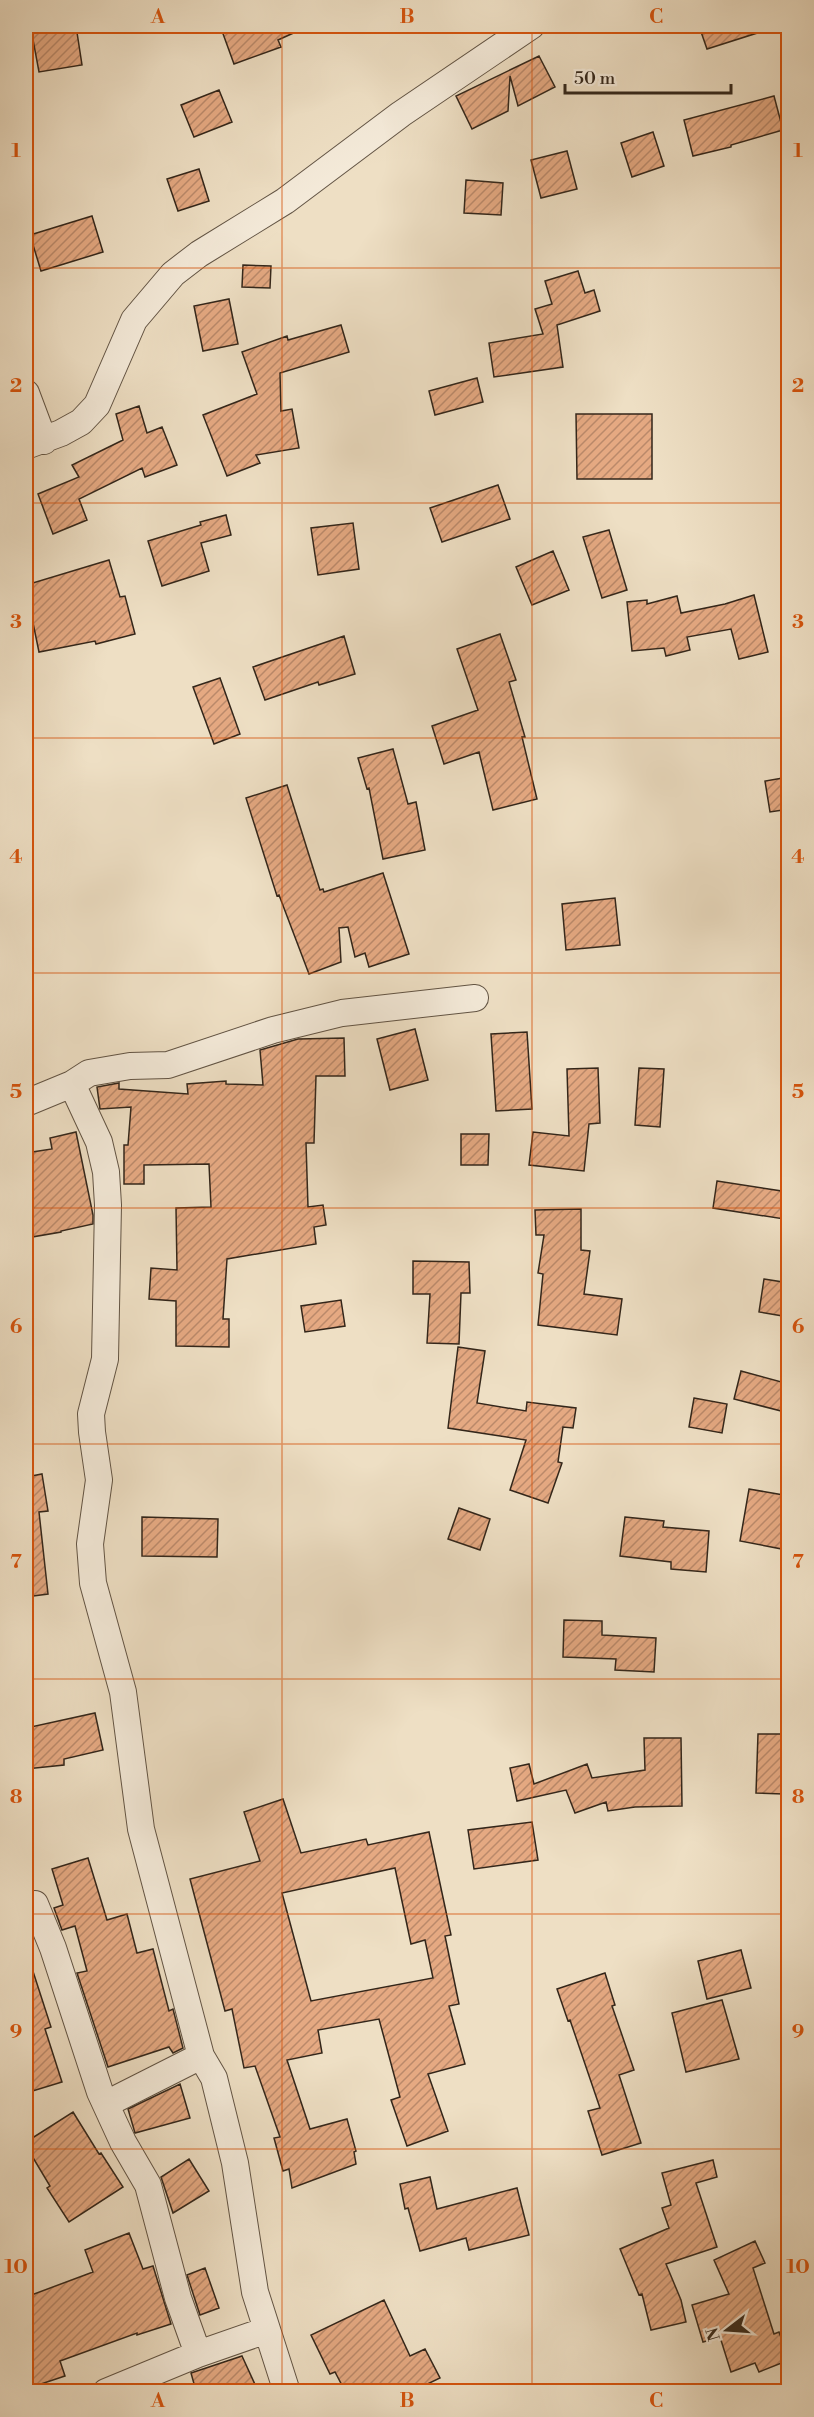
<svg xmlns="http://www.w3.org/2000/svg" width="814" height="2417" font-family="'Libre Bodoni',serif">
<style>
.building{fill:url(#building-hatch);stroke:#33261a;stroke-width:1.5;fill-rule:evenodd}
.lines{fill:none;stroke-linecap:round;stroke-linejoin:round}
.minor-casing{stroke:#625444;stroke-width:28}
.minor{stroke:#f4ead9;stroke-width:26}
.grid{fill:none;stroke:#d6540d;stroke-width:1.5;stroke-opacity:0.55}
.neatline{fill:none;stroke:#d6540d;stroke-width:2}
.grid-label{font-size:20px;text-anchor:middle;font-weight:bold;fill:#d6540d}
</style>
<defs>
<pattern id="building-hatch" width="6" height="6" patternUnits="userSpaceOnUse" patternTransform="scale(1.5)"><rect width="6" height="6" fill="#e5a982"/><path d="M-1 1l2-2M0 6l6-6M5 7l2-2" fill="none" stroke="#ba896a"/></pattern>
</defs>
<rect width="100%" height="100%" fill="#eedfc4"/>
<filter id="stains"><feTurbulence type="fractalNoise" baseFrequency=".00333" numOctaves="4"/><feColorMatrix values="0 0 0 0 .2 0 0 0 0 .09 0 0 0 0 .02 0 0 0 .5 -.17"/></filter>
<radialGradient id="worn" r=".72"><stop offset=".6" stop-color="#630" stop-opacity="0"/><stop offset="1" stop-color="#630" stop-opacity=".3"/></radialGradient>
<path class="building" d="M54 26H76L82 65 39 72 31 29Z
M237 26H309L278 40 281 47 234 64 222 31Z
M699 26H769L770 29 707 49Z
M539 56 555 87 518 106 510 76 508 111 472 129 456 96Z
M219 90 232 122 194 137 181 105Z
M774 96 783 130 731 145V147L693 156 684 120Z
M653 132 664 166 632 177 621 143Z
M567 151 577 189 541 198 531 160Z
M199 169 209 201 178 211 167 179Z
M466 180 503 183 501 215 464 213Z
M92 216 103 252 41 271 30 235Z
M243 265 271 266 270 288 242 287Z
M578 271 585 293 594 290 600 311 557 325 563 367 494 377 489 343 543 334 535 309 552 304 545 281Z
M229 299 238 344 203 351 194 306Z
M341 325 349 352 280 373 281 411 292 409 299 448 256 455 260 463 227 476 203 415 257 394 242 352 287 336 288 340Z
M477 378 483 402 435 415 429 391Z
M139 406 147 433 162 427 177 465 145 477 142 468 79 499 87 520 53 534 38 494 79 477 72 465 123 440 116 414Z
M576 414H652V479H577Z
M498 485 510 519 442 542 430 508Z
M226 515 231 535 201 543 209 571 162 586 148 541 201 525 200 522Z
M353 523 359 569 318 575 311 528Z
M609 530 627 590 602 598 583 537Z
M553 551 569 590 532 605 516 567Z
M109 560 120 597 125 596 135 634 96 644 95 641 39 652 31 613 26 615V585Z
M754 595 768 652 739 659 731 629 687 637 690 650 666 656 664 648 632 651 627 602 647 600V604L677 596 681 613 725 604Z
M500 634 516 680 509 682 525 737H522L537 799 493 810 479 752 444 764 432 726 478 710 457 649Z
M344 636 355 674 319 685 318 682 265 700 253 667Z
M220 678 240 734 214 744 193 687Z
M393 749 408 804 416 802 425 850 383 859 369 788 367 789 358 758Z
M789 777V809L770 812 765 781Z
M287 785 320 890 323 889 324 892 383 873 409 954 369 967 365 953 355 957 348 927 339 928 341 962 309 974 279 895 277 896 246 798Z
M615 898 620 945 566 950 562 904Z
M415 1029 428 1080 390 1090 377 1039Z
M527 1032 532 1109 496 1111 491 1034Z
M344 1038 345 1076H316L314 1143H306L308 1207 323 1205 326 1225 314 1227 316 1244 227 1259 223 1319H229V1347L176 1346V1301L149 1299 151 1268 177 1270 176 1208 211 1207 209 1164 144 1165V1184H124V1145H128L131 1107 100 1109 97 1087 119 1083V1089L188 1094 187 1084 226 1081V1084L263 1085 260 1050 298 1039Z
M598 1068 600 1123 589 1124 584 1171 529 1165 533 1132 569 1136 567 1069Z
M639 1068 664 1069 660 1127 635 1125Z
M76 1132 93 1215V1224L61 1231V1232L26 1238V1153L52 1149 50 1138Z
M461 1134H489L488 1165H461Z
M717 1181 788 1192 784 1219 713 1208Z
M581 1209V1250L590 1251 584 1294 622 1299 617 1335 538 1325 543 1274 538 1273 544 1235H536L535 1210Z
M413 1261 469 1262 470 1293H461L459 1344 427 1343 430 1294H413Z
M764 1279 789 1283V1317L759 1312Z
M341 1300 345 1326 305 1332 301 1306Z
M458 1347 485 1351 477 1403 526 1411 527 1402 576 1408 573 1428 563 1427 558 1462 562 1463 548 1503 510 1490 526 1440 448 1428Z
M741 1371 789 1384V1413L734 1399Z
M694 1398 727 1404 722 1433 689 1427Z
M42 1474 48 1511 39 1512 48 1594 26 1597V1477Z
M749 1489 789 1496V1513L782 1549 740 1541Z
M459 1508 490 1519 480 1550 448 1539Z
M142 1517 218 1519 217 1557 142 1556Z
M625 1517 664 1521 663 1527 709 1531 706 1572 671 1569V1562L620 1556Z
M564 1620 602 1621V1635L656 1638 654 1672 615 1670 616 1659 563 1657Z
M95 1713 103 1750 64 1759V1765L26 1769V1728Z
M758 1734H784L783 1794 756 1793Z
M644 1738H681L682 1806 635 1807 608 1811 606 1802 575 1813 566 1790 517 1801 510 1768 529 1764 534 1784 587 1764 592 1778 645 1770Z
M283 1799 301 1853 366 1839 368 1845 429 1832 451 1935 445 1936 459 2004 449 2006 465 2064 428 2074 448 2131 407 2146 391 2100 400 2097 379 2019 318 2030 322 2053 287 2060 310 2129 347 2119 356 2151 354 2152 356 2164 292 2188 289 2169 283 2171 274 2138 280 2137 255 2066 244 2068 232 2009 225 2011 190 1879 260 1861 244 1812ZM395 1868 411 1944 425 1940 433 1978 311 2001 282 1893Z
M532 1822 538 1860 474 1869 468 1830Z
M88 1858 107 1920 127 1914 137 1953 153 1949 169 2011 173 2009 183 2048 173 2053 169 2047 108 2067 77 1973 87 1971 75 1926 62 1930 54 1908 63 1905 52 1869Z
M741 1950 751 1988 707 1999 698 1961Z
M29 1959 51 2027 45 2029 62 2082 26 2093V1960Z
M605 1973 615 2005 612 2006 634 2070 619 2075 641 2143 602 2155 588 2111 600 2108 570 2020 568 2021 557 1989Z
M722 2000 739 2059 686 2072 672 2013Z
M180 2084 190 2118 135 2133 128 2109Z
M73 2112 99 2154 101 2153 123 2187 69 2222 47 2188 50 2186 26 2146V2142Z
M189 2159 209 2191 173 2213 161 2177Z
M713 2160 717 2177 696 2183 717 2247 666 2264 681 2300 686 2322 651 2330 642 2294 639 2295 620 2249 669 2228 662 2208 671 2205 662 2173Z
M430 2177 437 2209 517 2188 529 2235 469 2250 466 2238 420 2251 408 2208 405 2209 400 2184Z
M129 2233 143 2269 153 2266 171 2324 137 2335V2333L60 2361 65 2376 26 2389V2297L93 2272 85 2250Z
M755 2241 765 2263 753 2268 774 2334 779 2332 789 2360 759 2372 755 2363 731 2372 720 2337 703 2342 692 2305 729 2294 714 2260Z
M205 2268 219 2308 200 2315 187 2275Z
M384 2300 410 2356 425 2349 440 2378 413 2391H345L335 2372 330 2374 311 2335Z
M242 2356 258 2391H196L191 2373Z"/>
<g class="lines">
<g class="minor-casing">
<path id="minor" d="M26 393 44 441
M26 446 61 433 81 422 97 405 134 320 173 274 199 254 285 201 401 114 531 26
M72 1084 99 1142 106 1172 108 1205 105 1359 91 1414 92 1432 99 1480 90 1544 93 1583 123 1692 141 1829 201 2056 214 2078 235 2163 255 2292 287 2392
M26 1103 72 1084 89 1073 130 1066 168 1065 273 1030 342 1013 475 998
M35 1904 53 1948 100 2092 123 2142 148 2185 178 2298 198 2354
M106 2104 201 2056
M106 2392 198 2354 267 2330"/>
</g>
<use href="#minor" class="minor"/>
</g>
<path class="grid" d="M282 26V2392M532 26V2392M26 268H788M26 503H788M26 738H788M26 973H788M26 1208H788M26 1444H788M26 1679H788M26 1914H788M26 2149H788"/>
<rect width="814" height="2417" fill="none" stroke="#eedfc4" stroke-width="66"/>
<g transform="translate(727 2330) rotate(253)" stroke="#f4ead9" stroke-width="4.5" paint-order="stroke">
<path d="M0-4.5L10 22L0 15L-10 22Z" fill="#33261a"/>
<text y="-9" font-size="16" font-weight="bold" text-anchor="middle" fill="#33261a">N</text>
</g>
<path d="M565 84v9h166v-9" fill="none" stroke="#33261a" stroke-width="3"/>
<text x="574" y="84" font-size="18" fill="#33261a" stroke="#f4ead9" stroke-width="4.5" paint-order="stroke">50 m</text>
<rect x="33" y="33" width="748" height="2351" class="neatline"/>
<g class="grid-label">
<text x="158" y="23">A</text>
<text x="407" y="23">B</text>
<text x="656" y="23">C</text>
<text x="16" y="157">1</text>
<text x="798" y="157">1</text>
<text x="16" y="392">2</text>
<text x="798" y="392">2</text>
<text x="16" y="628">3</text>
<text x="798" y="628">3</text>
<text x="16" y="863">4</text>
<text x="798" y="863">4</text>
<text x="16" y="1098">5</text>
<text x="798" y="1098">5</text>
<text x="16" y="1333">6</text>
<text x="798" y="1333">6</text>
<text x="16" y="1568">7</text>
<text x="798" y="1568">7</text>
<text x="16" y="1803">8</text>
<text x="798" y="1803">8</text>
<text x="16" y="2038">9</text>
<text x="798" y="2038">9</text>
<text x="16" y="2273">10</text>
<text x="798" y="2273">10</text>
<text x="158" y="2407">A</text>
<text x="407" y="2407">B</text>
<text x="656" y="2407">C</text>
</g>
<rect width="100%" height="100%" filter="url(#stains)"/>
<rect width="100%" height="100%" fill="url(#worn)"/>
</svg>
